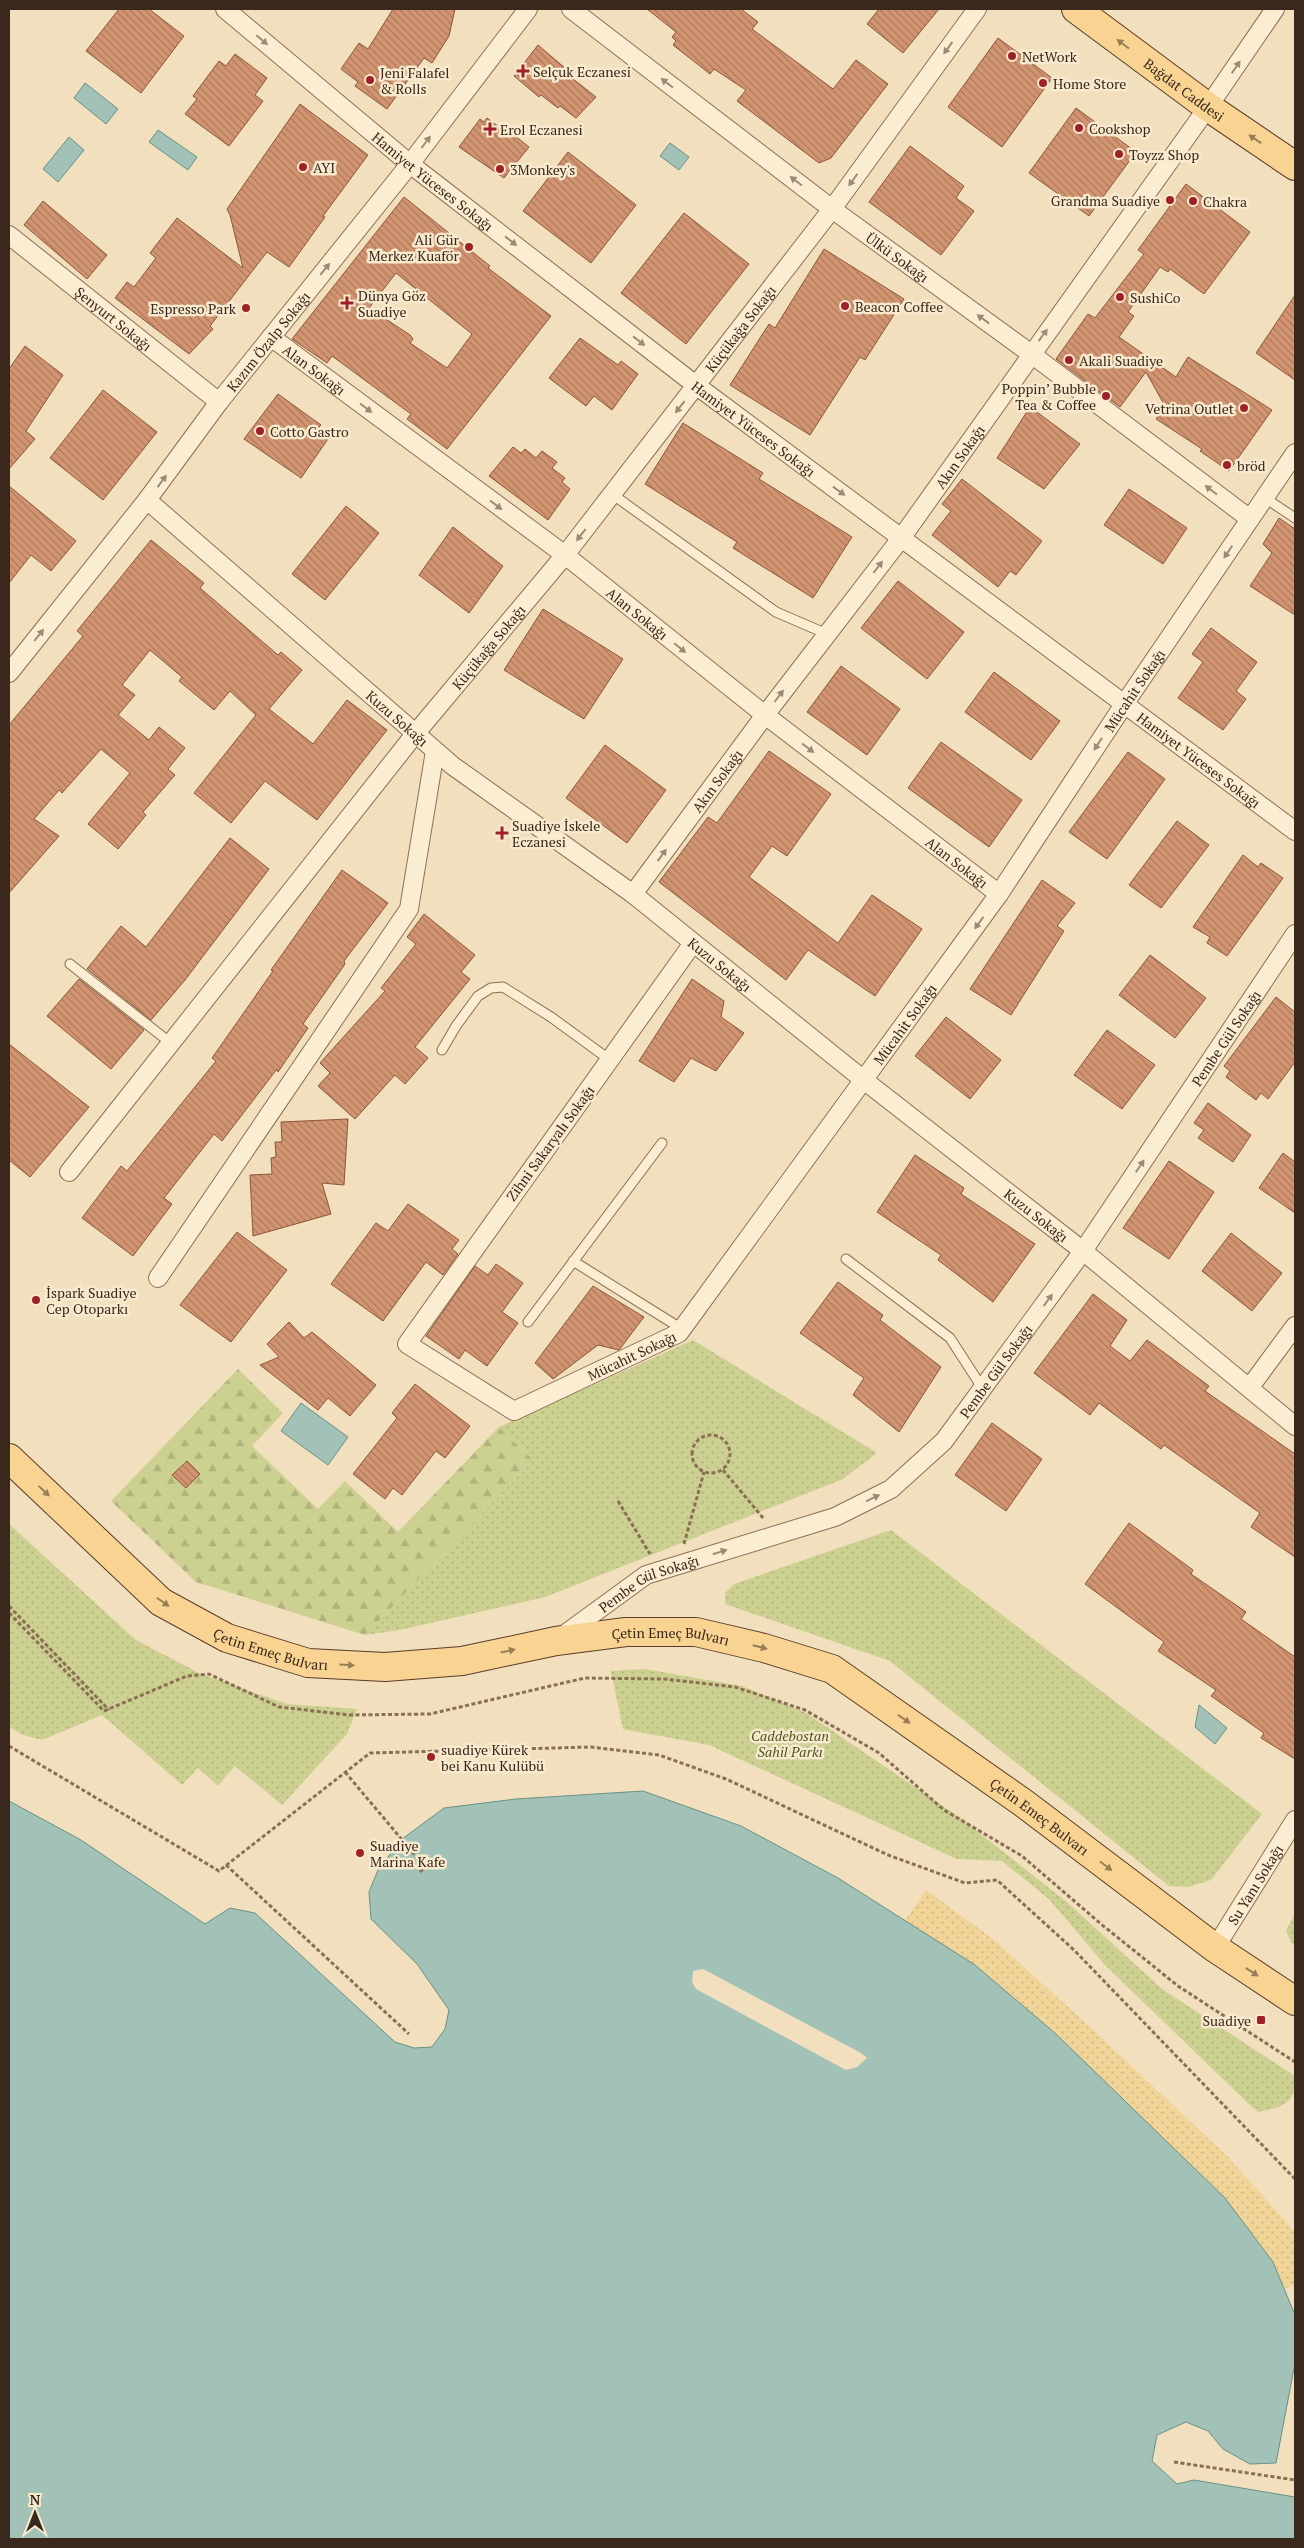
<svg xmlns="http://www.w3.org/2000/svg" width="1304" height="2548" font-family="'PT Serif',serif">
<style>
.grass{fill:url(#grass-dots)}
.forest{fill:url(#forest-firs)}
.sand{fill:url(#sand-dots)}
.water{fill:#a2c2b7;stroke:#689185}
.pier{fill:#f1dfbe}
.building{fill:url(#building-back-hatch);stroke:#8c5639;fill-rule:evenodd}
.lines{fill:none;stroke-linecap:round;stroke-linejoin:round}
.lane-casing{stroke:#8b6f55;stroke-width:11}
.street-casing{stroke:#8b6f55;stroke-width:20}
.primary-casing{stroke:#583d2a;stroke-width:30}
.path{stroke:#8b6f55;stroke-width:3;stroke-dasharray:4 2.5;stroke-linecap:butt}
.lane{stroke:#fbedd2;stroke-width:9}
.street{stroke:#fbedd2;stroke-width:18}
.primary{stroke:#f8d392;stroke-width:28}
.oneway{fill:#9a8a76}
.oneway2{fill:#987e56}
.poi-dot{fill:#9f2027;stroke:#f8eace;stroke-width:2}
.labels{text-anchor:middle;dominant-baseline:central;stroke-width:5;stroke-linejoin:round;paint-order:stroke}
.poi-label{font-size:14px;fill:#39281b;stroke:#f8eace;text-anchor:start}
.street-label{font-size:14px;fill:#39281b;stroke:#f8eace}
.park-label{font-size:14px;font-style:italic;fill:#4c5720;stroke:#f8eace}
</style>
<defs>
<pattern id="grass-dots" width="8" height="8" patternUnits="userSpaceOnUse" patternTransform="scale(1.25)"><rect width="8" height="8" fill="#ccd091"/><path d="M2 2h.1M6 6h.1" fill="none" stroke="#b0b37c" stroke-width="1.8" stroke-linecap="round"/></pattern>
<pattern id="forest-firs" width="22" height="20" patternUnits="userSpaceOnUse" patternTransform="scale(1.25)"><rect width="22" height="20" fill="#ccd091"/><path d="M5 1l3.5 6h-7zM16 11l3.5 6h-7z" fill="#b0b37c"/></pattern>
<pattern id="sand-dots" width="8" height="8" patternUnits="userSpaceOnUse" patternTransform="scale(1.25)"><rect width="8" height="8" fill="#f0d498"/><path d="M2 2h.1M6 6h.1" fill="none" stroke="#cfb682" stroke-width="1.8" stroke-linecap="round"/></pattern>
<pattern id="building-back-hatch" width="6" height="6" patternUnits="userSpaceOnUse" patternTransform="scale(1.25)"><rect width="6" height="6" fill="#d39571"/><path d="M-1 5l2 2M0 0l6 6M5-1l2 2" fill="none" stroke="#ac7a5c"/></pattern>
</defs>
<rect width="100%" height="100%" fill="#f1dfbe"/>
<path class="grass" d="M693 1340 877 1453 843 1479 545 1597 400 1630 365 1635 533 1460 499 1427Z
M9 1524 136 1640 201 1674 287 1704 357 1709 347 1734 282 1805 235 1766 218 1786 198 1768 182 1785 102 1715 42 1740 23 1735 9 1727Z
M891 1530 1262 1814 1211 1880 1188 1887 1169 1886 890 1661 725 1604V1593L734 1584Z
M645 1669 742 1686 806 1713 959 1817 1068 1903 1162 1989 1295 2076C1295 2105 1284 2106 1259 2112L1252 2107 1105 1965 1049 1899 1002 1861 957 1859 709 1745 623 1729 611 1671Z
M1295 1913V1945L1291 1942 1286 1931Z"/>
<path class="forest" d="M238 1369 283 1413 252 1446 318 1509 345 1481 398 1532 499 1427 533 1460 365 1635 196 1582 111 1501Z"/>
<path class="sand" d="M926 1890 993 1939 1091 2028 1227 2156 1295 2232V2285L1284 2289 1273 2262 1056 2034 981 1970 905 1921Z"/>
<path class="water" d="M85 83 118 109 106 124 74 98Z
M158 130 197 157 188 170 149 142Z
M69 137 84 150 58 182 43 169Z
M670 143 689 157 679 170 660 156Z
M301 1403 348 1437 328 1465 281 1431Z
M1199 1705 1227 1728 1215 1744 1195 1727Z
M643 1791 741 1826 838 1878 975 1965 1056 2034 1225 2198 1273 2262 1295 2315V2363L1276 2463 1250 2464 1223 2449 1208 2431 1186 2422 1157 2435 1152 2461 1177 2484 1194 2480 1295 2497V2539H9V1801L81 1840 205 1924 230 1908 255 1913 395 2042 414 2048 432 2047 445 2029 449 2010 417 1964 371 1919 369 1892 378 1870 402 1839 444 1808 516 1799Z"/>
<path class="pier" d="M703 1969 861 2053 867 2058 857 2067 846 2070 696 1989 692 1982 693 1971Z"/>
<path class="building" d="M119 9H149L184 36 141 93 86 51Z
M393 9H455L449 36 432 63 424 58 387 109 355 86 358 82 341 69 359 43 368 49Z
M647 9H741L758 22 752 29 833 89 856 60 888 84 831 158 819 163 737 101 746 90 714 69 710 74 673 45 676 41 672 37 676 32Z
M879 9H939L903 53 867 24Z
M998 38 1052 78 1002 147 948 107Z
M538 45 565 68 563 71 596 97 576 118 560 106 558 108 541 95 539 97 514 76Z
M235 54 267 78 255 95 263 101 229 146 185 114 197 99 193 96 219 61 226 66Z
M300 104 368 155 323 216 325 217 289 267 267 252 210 326 213 329 189 354 115 298 127 282 134 287 156 258 150 253 177 218 243 268 230 215 227 209Z
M1076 108 1136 152 1089 216 1029 173Z
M487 118 499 127 500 124 529 147 504 178 459 147 480 119 484 122Z
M910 146 964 186 956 198 974 211 941 255 869 202Z
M568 152 636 205 591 263 523 211Z
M1186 184 1250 232 1204 294 1170 269 1168 272 1160 267 1128 312 1134 316 1119 337 1176 377 1188 357 1272 410 1229 471 1200 451 1202 449 1156 419 1165 406 1146 372 1120 407 1056 359 1088 314 1095 318 1144 254 1138 250Z
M404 197 490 266 488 268 551 316 447 449 407 419 411 414 332 356 327 363 292 339ZM396 273 472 334 447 368 410 343 413 339 410 335 369 308Z
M43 201 107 255 87 279 24 225Z
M684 213 749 264 686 344 621 293Z
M824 249 904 299 865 360 860 357 810 435 730 385 769 324 775 328Z
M1295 295V380L1256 353Z
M580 338 618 365 621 361 638 374 612 410 594 396 586 406 549 378Z
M25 346 63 375 26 431 35 439 9 469V369Z
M103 390 157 432 103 500 50 458Z
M278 394 321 425 318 428 330 436 301 478 244 439Z
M1030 407 1080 444 1044 489 997 458Z
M683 423 763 473 759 479 852 537 813 598 733 548 737 542 645 484Z
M513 447 521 453 525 449 536 458 542 451 557 462 552 468 565 478 562 482 570 489 548 520 489 476Z
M962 479 1042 541 1016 575 1010 571 998 587 932 535 951 511 942 504Z
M9 486 76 541 51 571 31 555 9 583Z
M1129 489 1187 528 1163 564 1104 525Z
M346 506 379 533 325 600 292 574Z
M1279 518 1295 529V615L1250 586 1272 553 1263 544Z
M453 527 503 566 469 613 419 575Z
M151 540 204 583 200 588 278 655 281 652 302 670 269 709 313 744 347 700 387 730 317 820 265 781 231 823 194 793 256 715 230 691 214 710 179 681 182 677 150 650 122 685 135 695 118 715 149 740 159 727 185 748 168 769 175 775 143 812 146 815 118 849 88 824 130 773 101 749 62 793 59 790 34 819 59 836 9 893V725L83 636 77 631Z
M898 581 964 632 927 679 861 628Z
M543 609 623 659 584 719 504 670Z
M1211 628 1257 662 1236 691 1246 699 1223 730 1178 698 1203 662 1192 654Z
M841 666 900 709 867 755 807 712Z
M994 672 1060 721 1031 760 965 712Z
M941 742 1022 800 989 847 908 788Z
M605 745 666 790 627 843 566 798Z
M769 751 831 794 787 856 772 846 749 877 838 943 872 895 922 929 875 996 808 950 786 980 659 882 708 817 717 823Z
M1128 752 1165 779 1107 859 1069 832Z
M1177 821 1209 845 1161 908 1129 885Z
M230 838 269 869 185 980 151 1020 87 969 121 926 146 947Z
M1243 855 1258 867 1261 863 1283 878 1227 956 1207 943 1210 937 1193 927Z
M342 870 388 903 344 961 345 964 303 1024 308 1028 278 1072 277 1069 222 1141 214 1134 164 1198 172 1204 133 1256 82 1218 121 1166 127 1171 216 1061 212 1058 273 971 271 970Z
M1042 880 1075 903 1057 926 1064 931 1011 1015 970 989Z
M424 914 475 955 461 972 470 979 415 1047 428 1058 405 1084 395 1075 355 1119 318 1086 330 1073 320 1063 385 991 381 988 416 944 407 937Z
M1150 955 1206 998 1175 1038 1119 995Z
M79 979 144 1030 111 1069 47 1016Z
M692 979 724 1001 721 1017 744 1033 716 1071 691 1058 674 1082 639 1061Z
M1276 997 1295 1012V1062L1268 1099 1261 1093 1256 1100 1226 1077 1230 1071 1224 1066Z
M946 1017 1001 1060 970 1099 915 1056Z
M1107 1030 1155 1065 1122 1109 1074 1075Z
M9 1044 89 1107 30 1177 9 1160Z
M1208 1103 1251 1135 1233 1162 1198 1138 1204 1130 1194 1123Z
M348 1119 344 1185 322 1183 331 1214 253 1236 250 1175 272 1174 271 1158 276 1157 275 1142H282L281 1122Z
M1283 1153 1295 1162V1213L1259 1188Z
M915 1155 964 1188 961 1194 1035 1244 993 1302 938 1260 941 1255 877 1212Z
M1169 1161 1214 1192 1169 1259 1123 1228Z
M408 1204 459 1240 452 1249 458 1254 443 1275 426 1262 383 1321 331 1284 376 1223 388 1231Z
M237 1232 287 1270 231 1342 180 1305Z
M1231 1233 1282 1273 1252 1311 1202 1271Z
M496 1264 523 1283 502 1312 518 1323 487 1366 465 1350 459 1359 426 1336 475 1266 488 1275Z
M838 1282 883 1315 880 1320 941 1367 899 1432 853 1395 864 1378 800 1333Z
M593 1286 644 1317 619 1350 598 1345 553 1379 535 1363Z
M1093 1294 1127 1320 1110 1346 1130 1361 1147 1340 1209 1386 1205 1391 1295 1454V1557L1251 1527 1260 1513 1164 1445 1161 1449 1099 1403 1090 1415 1034 1373Z
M289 1322 304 1338 312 1332 376 1385 350 1416 328 1398 318 1410 260 1365 279 1357 267 1344Z
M415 1384 470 1426 445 1458 436 1451 402 1495 393 1488 385 1499 353 1474 397 1418 392 1413Z
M992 1423 1042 1459 1006 1511 955 1475Z
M187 1461 200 1474 186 1488 172 1475Z
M1129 1523 1193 1570 1191 1574 1246 1612 1241 1619 1295 1657V1759L1261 1738 1264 1733 1211 1696 1216 1690 1158 1651 1164 1642 1085 1584Z"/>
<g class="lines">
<g class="lane-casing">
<path id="lane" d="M612 494 776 612 827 634
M1265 498 1295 518
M70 964 172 1044
M442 1050 456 1026 478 996 491 988 503 987 551 1017 610 1060
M846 1259 950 1338 983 1389
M573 1261 682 1329
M528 1322 662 1143"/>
</g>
<g class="street-casing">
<g id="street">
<path id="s1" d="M225 9 410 164 697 386 1295 831"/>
<path id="s2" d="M571 9 832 209 1030 353 1250 519"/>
<path id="s3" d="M9 235 219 402"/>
<path id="s4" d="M271 337 565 555 765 715 999 894"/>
<path id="s5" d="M147 500 453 766 633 894 865 1081 1083 1251 1295 1426"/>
<path id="s6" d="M9 673 147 500 219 402 410 164 528 9"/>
<path id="s7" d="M633 894 765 715 902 537 1208 107 1275 9"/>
<path id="s8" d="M693 943 407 1344 514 1411 679 1333 999 894 1123 706 1295 453"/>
<path id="s9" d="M69 1172 415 734 565 555 832 209 977 9"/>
<path d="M158 1278 409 909 435 751"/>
<path d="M1250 1387 1295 1326"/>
<path id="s10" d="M561 1637 646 1575 835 1517 891 1489 944 1441 1083 1251 1295 934"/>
<path id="s11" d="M1215 1948 1295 1820"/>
</g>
</g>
<g class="primary-casing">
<g id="primary">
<path id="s12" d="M1076 9 1208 107 1295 166"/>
<path id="s13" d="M9 1458 161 1602 227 1638 308 1663 385 1667 462 1661 556 1641 626 1632H696L764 1648 832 1669 1022 1802 1215 1948 1295 2001"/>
</g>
</g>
<path class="path" d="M692 1454a19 19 0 1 1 38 0a19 19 0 1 1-38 0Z
M723 1470 764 1519
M618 1501 650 1554
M684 1544 704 1472
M9 1606 109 1710
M9 1613 104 1711 187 1676 209 1674 279 1707 349 1715 430 1714 585 1678 664 1679 735 1687 805 1710 879 1753 944 1810 1022 1856 1101 1924 1178 1986 1295 2062
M9 1746 219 1871 370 1753 591 1747 659 1755 726 1779 888 1855 965 1883 997 1880 1074 1950 1295 2179
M345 1772 425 1867
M226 1865 409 2034
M420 1872 430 1862
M1174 2462 1295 2480"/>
<use href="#lane" class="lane"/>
<use href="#street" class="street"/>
<use href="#primary" class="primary"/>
</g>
<defs><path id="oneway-solid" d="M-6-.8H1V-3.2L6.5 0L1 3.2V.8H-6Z" transform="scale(1.25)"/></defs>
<g class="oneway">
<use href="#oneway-solid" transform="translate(262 40) rotate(40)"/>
<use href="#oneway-solid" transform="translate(948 48) rotate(126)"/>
<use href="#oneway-solid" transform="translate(1236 67) rotate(-56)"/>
<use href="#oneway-solid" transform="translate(667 83) rotate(-143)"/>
<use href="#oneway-solid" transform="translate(426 142) rotate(-53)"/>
<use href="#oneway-solid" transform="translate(853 180) rotate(126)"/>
<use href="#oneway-solid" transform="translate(796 181) rotate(-143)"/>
<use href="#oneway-solid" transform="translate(511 241) rotate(38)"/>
<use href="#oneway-solid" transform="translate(325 269) rotate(-51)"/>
<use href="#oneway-solid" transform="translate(983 319) rotate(-144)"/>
<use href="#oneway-solid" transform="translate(1043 335) rotate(-54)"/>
<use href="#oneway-solid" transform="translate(639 341) rotate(38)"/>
<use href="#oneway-solid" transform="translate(680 407) rotate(128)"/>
<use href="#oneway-solid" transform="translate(366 408) rotate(37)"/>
<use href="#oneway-solid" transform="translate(162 481) rotate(-54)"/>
<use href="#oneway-solid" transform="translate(1211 490) rotate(-143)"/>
<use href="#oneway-solid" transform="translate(839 491) rotate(36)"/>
<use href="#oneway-solid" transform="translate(496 505) rotate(37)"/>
<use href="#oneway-solid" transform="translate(581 535) rotate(128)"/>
<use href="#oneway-solid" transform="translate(1228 552) rotate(124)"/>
<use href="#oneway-solid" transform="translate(878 567) rotate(-53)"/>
<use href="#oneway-solid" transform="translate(39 635) rotate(-51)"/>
<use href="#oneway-solid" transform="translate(680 648) rotate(39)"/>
<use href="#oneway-solid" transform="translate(779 696) rotate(-53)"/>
<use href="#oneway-solid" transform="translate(1098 744) rotate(123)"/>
<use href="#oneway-solid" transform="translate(808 748) rotate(37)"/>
<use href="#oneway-solid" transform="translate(662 855) rotate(-54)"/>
<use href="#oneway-solid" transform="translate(979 923) rotate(126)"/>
<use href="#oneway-solid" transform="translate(1140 1166) rotate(-56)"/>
<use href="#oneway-solid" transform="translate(1048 1300) rotate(-54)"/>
<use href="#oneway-solid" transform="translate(873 1498) rotate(-26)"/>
<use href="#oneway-solid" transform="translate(720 1552) rotate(-17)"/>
</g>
<g class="oneway2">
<use href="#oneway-solid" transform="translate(1123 44) rotate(-143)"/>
<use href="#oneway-solid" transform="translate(1255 139) rotate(-146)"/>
<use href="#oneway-solid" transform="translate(44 1491) rotate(43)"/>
<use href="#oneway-solid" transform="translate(163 1602) rotate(35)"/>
<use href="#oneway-solid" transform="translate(760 1647) rotate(14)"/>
<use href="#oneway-solid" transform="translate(508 1651) rotate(-12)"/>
<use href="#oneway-solid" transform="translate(347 1665) rotate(3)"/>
<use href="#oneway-solid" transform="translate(904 1719) rotate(35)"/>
<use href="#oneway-solid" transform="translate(1106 1866) rotate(37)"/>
<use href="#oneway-solid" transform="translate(1252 1972) rotate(33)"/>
</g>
<g class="poi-dot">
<circle cx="1012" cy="56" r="5"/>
<path d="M520.5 63.5h5v5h5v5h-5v5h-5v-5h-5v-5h5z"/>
<circle cx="370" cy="80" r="5"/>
<circle cx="1043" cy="83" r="5"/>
<circle cx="1079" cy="128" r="5"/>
<path d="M487.5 121.5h5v5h5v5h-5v5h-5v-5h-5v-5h5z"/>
<circle cx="1119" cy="154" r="5"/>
<circle cx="303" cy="167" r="5"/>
<circle cx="500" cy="169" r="5"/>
<circle cx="1170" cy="200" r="5"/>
<circle cx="1193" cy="201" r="5"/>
<circle cx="469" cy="247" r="5"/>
<circle cx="1120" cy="297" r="5"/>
<path d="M344.5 295.5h5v5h5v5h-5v5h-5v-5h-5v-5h5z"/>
<circle cx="845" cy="306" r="5"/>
<circle cx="246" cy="308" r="5"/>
<circle cx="1069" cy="360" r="5"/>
<circle cx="1106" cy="396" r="5"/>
<circle cx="1244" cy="408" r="5"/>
<circle cx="260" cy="431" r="5"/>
<circle cx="1227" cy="465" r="5"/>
<path d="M499.5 825.5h5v5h5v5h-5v5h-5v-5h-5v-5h5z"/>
<circle cx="36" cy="1300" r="5"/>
<circle cx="431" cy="1757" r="5"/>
<circle cx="360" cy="1853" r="5"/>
<rect x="1256" y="2015" width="10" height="10" rx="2.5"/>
</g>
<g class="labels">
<g class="poi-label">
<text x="1022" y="56">NetWork</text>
<text x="533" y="71">Selçuk Eczanesi</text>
<text x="380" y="72">Jeni Falafel<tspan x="380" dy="16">&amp; Rolls</tspan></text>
<text x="1053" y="83">Home Store</text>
<text x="1089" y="128">Cookshop</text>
<text x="500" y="129">Erol Eczanesi</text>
<text x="1129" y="154">Toyzz Shop</text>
<text x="313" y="167">AYI</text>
<text x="510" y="169">3Monkey's</text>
<text x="1160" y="200" text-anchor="end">Grandma Suadiye</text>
<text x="1203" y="201">Chakra</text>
<text x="459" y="239" text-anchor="end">Ali Gür<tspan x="459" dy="16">Merkez Kuaför</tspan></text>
<text x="358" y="295">Dünya Göz<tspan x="358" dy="16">Suadiye</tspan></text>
<text x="1130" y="297">SushiCo</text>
<text x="855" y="306">Beacon Coffee</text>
<text x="236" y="308" text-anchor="end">Espresso Park</text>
<text x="1079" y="360">Akali Suadiye</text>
<text x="1096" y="388" text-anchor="end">Poppin’ Bubble<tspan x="1096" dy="16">Tea &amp; Coffee</tspan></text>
<text x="1234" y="408" text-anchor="end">Vetrina Outlet</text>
<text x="270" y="431">Cotto Gastro</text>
<text x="1237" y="465">bröd</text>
<text x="512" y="825">Suadiye İskele<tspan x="512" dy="16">Eczanesi</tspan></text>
<text x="46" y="1292">İspark Suadiye<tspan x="46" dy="16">Cep Otoparkı</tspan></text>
<text x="441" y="1749">suadiye Kürek<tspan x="441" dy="16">bei Kanu Kulübü</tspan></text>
<text x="370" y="1845">Suadiye<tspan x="370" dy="16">Marina Kafe</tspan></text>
<text x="1251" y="2020" text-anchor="end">Suadiye</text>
</g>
<g class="street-label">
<text stroke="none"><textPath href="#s12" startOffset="135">Bağdat Caddesi</textPath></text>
<text stroke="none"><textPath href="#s1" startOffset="270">Hamiyet Yüceses Sokağı</textPath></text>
<text stroke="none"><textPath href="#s2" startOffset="410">Ülkü Sokağı</textPath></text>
<text stroke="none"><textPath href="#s3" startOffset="134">Şenyurt Sokağı</textPath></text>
<text stroke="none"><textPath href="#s9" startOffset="1078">Küçükağa Sokağı</textPath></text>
<text stroke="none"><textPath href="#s6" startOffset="421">Kazım Özalp Sokağı</textPath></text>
<text stroke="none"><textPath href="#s4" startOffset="54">Alan Sokağı</textPath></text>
<text stroke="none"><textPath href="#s1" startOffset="675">Hamiyet Yüceses Sokağı</textPath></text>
<text stroke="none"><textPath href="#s7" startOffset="546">Akın Sokağı</textPath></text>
<text stroke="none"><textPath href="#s4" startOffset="459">Alan Sokağı</textPath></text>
<text stroke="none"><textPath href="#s9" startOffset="672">Küçükağa Sokağı</textPath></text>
<text stroke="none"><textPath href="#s8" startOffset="1589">Mücahit Sokağı</textPath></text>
<text stroke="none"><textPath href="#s5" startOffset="332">Kuzu Sokağı</textPath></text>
<text stroke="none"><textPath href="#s1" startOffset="1230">Hamiyet Yüceses Sokağı</textPath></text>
<text stroke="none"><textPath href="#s7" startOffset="141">Akın Sokağı</textPath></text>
<text stroke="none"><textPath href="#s4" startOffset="864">Alan Sokağı</textPath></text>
<text stroke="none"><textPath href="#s5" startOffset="738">Kuzu Sokağı</textPath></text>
<text stroke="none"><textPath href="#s8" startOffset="1184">Mücahit Sokağı</textPath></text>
<text stroke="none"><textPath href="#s10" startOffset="929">Pembe Gül Sokağı</textPath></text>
<text transform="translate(550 1143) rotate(-54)">Zihni Sakaryalı Sokağı</text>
<text stroke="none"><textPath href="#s5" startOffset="1142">Kuzu Sokağı</textPath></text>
<text stroke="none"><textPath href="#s8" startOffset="749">Mücahit Sokağı</textPath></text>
<text stroke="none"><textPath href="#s10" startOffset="524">Pembe Gül Sokağı</textPath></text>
<text stroke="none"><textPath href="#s10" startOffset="104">Pembe Gül Sokağı</textPath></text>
<text stroke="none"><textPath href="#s13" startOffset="735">Çetin Emeç Bulvarı</textPath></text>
<text stroke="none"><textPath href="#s13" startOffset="330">Çetin Emeç Bulvarı</textPath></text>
<text stroke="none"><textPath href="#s13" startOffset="1156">Çetin Emeç Bulvarı</textPath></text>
<text stroke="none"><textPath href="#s11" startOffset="75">Su Yanı Sokağı</textPath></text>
</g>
<g class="park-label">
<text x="790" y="1735">Caddebostan<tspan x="790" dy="16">Sahil Parkı</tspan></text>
</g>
</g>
<rect width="1304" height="2548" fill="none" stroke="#39281b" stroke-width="20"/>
<g transform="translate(35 2513)" stroke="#f8eace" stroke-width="4" paint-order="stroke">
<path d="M0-4L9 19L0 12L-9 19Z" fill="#39281b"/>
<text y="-8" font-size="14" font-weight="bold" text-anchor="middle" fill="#39281b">N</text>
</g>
</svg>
